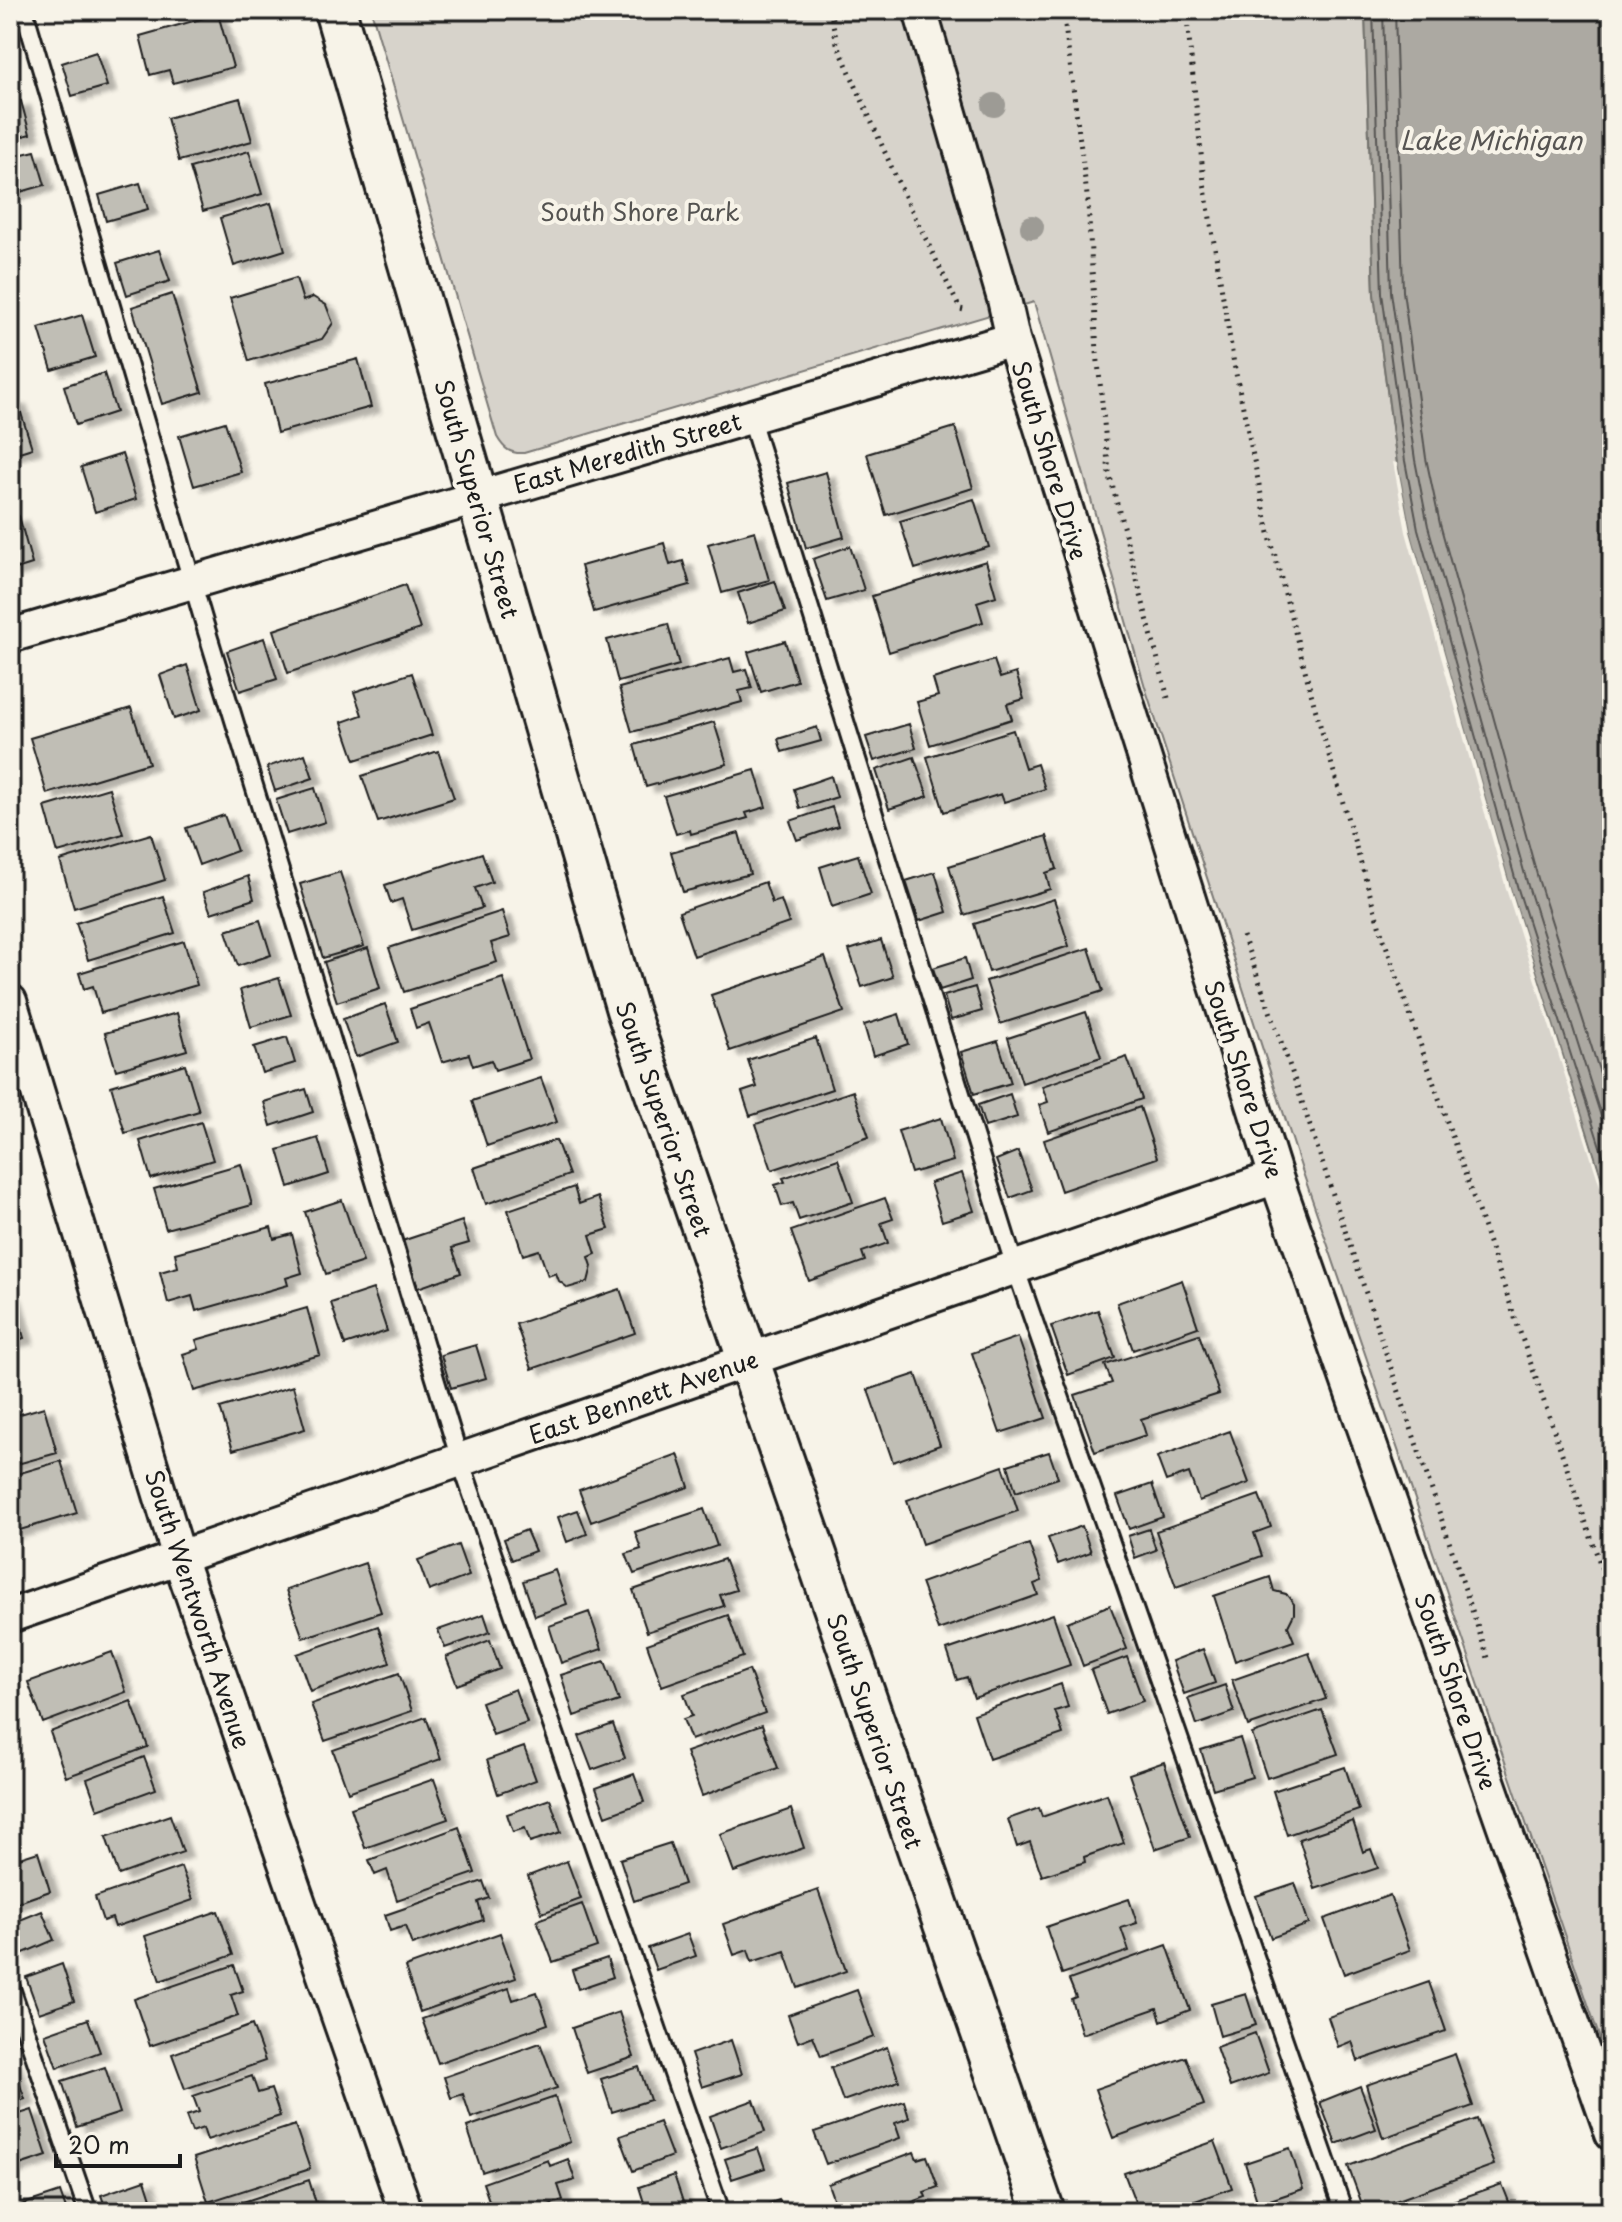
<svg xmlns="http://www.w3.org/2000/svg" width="1622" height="2222" font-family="'Playpen Sans',sans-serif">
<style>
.green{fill:#d7d3cb;stroke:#7a7874;stroke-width:2}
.water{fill:#aca9a2;stroke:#72716c;stroke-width:2}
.pier{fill:#f7f3e8}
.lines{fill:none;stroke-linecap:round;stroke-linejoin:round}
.shore{stroke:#565452;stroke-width:2}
.building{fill:#c0beb5;stroke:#1c1c1c;stroke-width:2;filter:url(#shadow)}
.service-casing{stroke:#1c1c1c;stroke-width:22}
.minor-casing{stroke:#1c1c1c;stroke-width:38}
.tertiary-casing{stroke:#1c1c1c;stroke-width:46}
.path{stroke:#1c1c1c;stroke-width:5;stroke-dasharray:2 6;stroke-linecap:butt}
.service{stroke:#f7f3e8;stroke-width:16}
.minor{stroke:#f7f3e8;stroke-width:32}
.tertiary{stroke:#f7f3e8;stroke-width:40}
.tree{fill:#9d9b95}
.labels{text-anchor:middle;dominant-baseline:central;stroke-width:8;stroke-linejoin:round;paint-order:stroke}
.park-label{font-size:24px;fill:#545351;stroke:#f7f3e8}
.street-label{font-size:24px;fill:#1c1c1c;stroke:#f7f3e8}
.water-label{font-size:26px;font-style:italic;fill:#565452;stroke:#f7f3e8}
</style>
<defs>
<filter id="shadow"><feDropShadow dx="9" dy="5" stdDeviation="2" flood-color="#0004"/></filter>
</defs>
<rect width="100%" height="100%" fill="#f7f3e8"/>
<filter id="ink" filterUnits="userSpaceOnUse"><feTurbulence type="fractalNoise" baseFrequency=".0125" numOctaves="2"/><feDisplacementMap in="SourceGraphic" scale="16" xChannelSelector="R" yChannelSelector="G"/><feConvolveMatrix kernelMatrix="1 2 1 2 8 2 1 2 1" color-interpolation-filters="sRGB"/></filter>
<g filter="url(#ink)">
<path class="green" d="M371 10H1365L1374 294 1397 463 1410 531 1511 891 1612 1211V2074L1301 1167 1145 687 1034 302 524 453C510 454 504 449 497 437Z"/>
<path class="water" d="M1365 10H1612V1211L1511 891 1410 531 1397 463 1374 294Z"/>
<path class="pier" d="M1393 462 1397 463 1410 531 1511 891 1612 1215 1608 1212 1507 892 1406 532Z"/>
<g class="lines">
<path class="shore" d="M1373 10 1382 293 1405 461 1418 529 1518 889 1612 1184
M1383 10 1391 292 1415 460 1428 526 1528 886 1612 1151
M1395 10 1403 291 1426 458 1440 524 1539 882 1612 1111"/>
</g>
<path class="building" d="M218 14 233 67 173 83 169 70 150 75 140 36Z
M96 52 107 86 72 96 62 63Z
M240 98 252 141 179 161 167 118Z
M21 101 30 134 10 140V104Z
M35 151 45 185 10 195V157Z
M249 151 262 194 203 211 190 168Z
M140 183 148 209 106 221 99 195Z
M271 203 285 250 234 266 220 218Z
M159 250 170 281 127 295 117 263Z
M296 278 303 301 313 297 326 305 333 323 322 339 249 361 230 298Z
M172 294 202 392 162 404 132 307Z
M82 315 95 357 52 370 39 328Z
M358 359 371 407 277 433 265 384Z
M104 373 116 412 76 425 64 386Z
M17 400 32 448 10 455V402Z
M225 422 241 472 194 486 179 436Z
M955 427 973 488 886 515 867 454Z
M122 454 136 499 95 512 81 467Z
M826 472 844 537 806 548 788 483Z
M974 499 989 547 915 569 900 521Z
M19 516 32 564 10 571V519Z
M755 531 769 580 722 593 708 544Z
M664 543 670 565 683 561 690 585 594 612 581 566Z
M850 546 864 590 827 601 813 559Z
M986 561 996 596 977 602 983 622 889 652 872 596Z
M775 581 785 611 748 623 738 593Z
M405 585 420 629 288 673 274 630Z
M668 624 679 665 618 682 607 640Z
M264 638 277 679 240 691 227 651Z
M785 641 797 681 761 692 748 652Z
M730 658 734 672 746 669 752 688 739 691 742 702 632 732 619 688Z
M994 660 1000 678 1016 673 1024 699 1007 704 1012 719 930 745 917 702 938 696 933 679Z
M187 665 201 710 174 719 160 675Z
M412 673 432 735 355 760 342 722 362 715 354 692Z
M131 708 149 763 47 794 30 738Z
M714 722 727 764 646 787 634 745Z
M909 724 916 748 874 761 866 737Z
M817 727 821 741 782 752 778 739Z
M1013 730 1025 768 1037 764 1045 789 1004 802 1001 794 944 812 927 757Z
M438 751 454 798 378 822 362 776Z
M305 754 313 778 275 791 267 767Z
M914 757 928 796 889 809 876 770Z
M755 770 766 807 746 813 748 818 691 834 690 830 676 834 664 796Z
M831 776 837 797 800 809 794 789Z
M109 788 123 834 58 853 45 807Z
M315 788 325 822 287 834 276 800Z
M832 807 838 826 797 840 790 821Z
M224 815 237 851 199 865 186 828Z
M739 833 750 874 683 892 671 852Z
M151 834 165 880 74 908 60 861Z
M1047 836 1057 869 1046 873 1050 889 964 915 949 866Z
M482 853 492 882 475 888 482 908 412 930 402 899 391 903 385 885Z
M858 855 871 894 832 907 820 867Z
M340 872 364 946 323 958 300 884Z
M935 872 947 912 919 921 906 881Z
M248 876 254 899 211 913 203 892Z
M765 882 772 903 781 900 789 923 694 956 679 912Z
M163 896 175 933 88 960 76 923Z
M1054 899 1069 946 989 972 974 924Z
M502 911 510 937 491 943 497 962 404 992 389 948Z
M260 920 271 955 238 966 226 931Z
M881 940 893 977 862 987 849 950Z
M184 941 197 985 101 1013 93 986 84 989 79 973Z
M368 948 380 988 337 1002 324 962Z
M1089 948 1103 991 1000 1024 986 981Z
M825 957 844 1012 730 1051 711 995Z
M965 958 971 980 940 990 933 968Z
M279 978 291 1015 251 1027 240 990Z
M503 978 529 1059 495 1070 491 1060 473 1066 469 1054 442 1062 429 1023 416 1028 410 1009Z
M975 987 982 1011 951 1020 944 996Z
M385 1004 398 1042 356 1057 343 1019Z
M1086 1012 1101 1057 1022 1083 1008 1038Z
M177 1013 187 1050 116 1070 105 1033Z
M899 1014 908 1044 873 1056 864 1025Z
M287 1037 295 1063 262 1073 254 1047Z
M816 1038 832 1089 750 1116 742 1092 757 1087 748 1060Z
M998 1041 1011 1083 974 1094 961 1052Z
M1127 1057 1142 1099 1048 1132 1039 1105 1048 1102 1042 1086Z
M185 1064 199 1111 125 1133 111 1086Z
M541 1078 557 1122 487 1146 472 1101Z
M306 1089 313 1112 271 1126 264 1102Z
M853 1091 869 1137 772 1170 756 1124Z
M1010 1094 1017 1117 985 1127 978 1105Z
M1140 1107 1157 1158 1061 1191 1044 1140Z
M941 1118 953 1161 911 1173 898 1131Z
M201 1122 213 1160 151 1179 140 1141Z
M318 1138 329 1174 289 1187 278 1150Z
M556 1140 569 1175 486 1204 474 1168Z
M1018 1151 1032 1190 1010 1198 996 1160Z
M838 1159 853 1202 799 1220 793 1203 782 1206 775 1185 785 1182 783 1178Z
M241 1164 252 1205 166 1229 154 1189Z
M962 1173 974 1211 942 1221 930 1183Z
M574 1187 579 1204 598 1197 609 1229 590 1235 596 1254 589 1257 592 1266 588 1282 568 1288 559 1281 556 1273 548 1276 539 1250 523 1255 508 1210Z
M885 1198 893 1219 881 1223 888 1243 862 1252 865 1261 809 1281 791 1231Z
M342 1200 363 1262 326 1274 305 1212Z
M462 1221 469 1243 452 1248 461 1273 418 1288 402 1241Z
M271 1227 274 1239 292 1234 302 1273 286 1278 288 1285 196 1311 192 1296 168 1303 160 1272 178 1267 175 1253Z
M1182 1280 1198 1327 1133 1350 1117 1303Z
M373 1289 387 1331 345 1345 331 1303Z
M620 1289 635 1333 532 1369 516 1324Z
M12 1295 24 1338 10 1342V1296Z
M307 1308 320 1355 194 1391 183 1354 199 1349 196 1340Z
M1098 1310 1115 1358 1068 1375 1051 1326Z
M1199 1334 1219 1394 1141 1419 1146 1435 1095 1452 1075 1395 1112 1383 1105 1365Z
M1018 1337 1046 1418 1000 1433 972 1353Z
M476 1345 486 1378 451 1388 441 1355Z
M916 1374 940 1445 893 1462 868 1390Z
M293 1386 305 1429 233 1450 220 1408Z
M44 1407 57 1453 10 1466V1417Z
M1230 1431 1249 1483 1199 1501 1189 1473 1166 1481 1157 1457Z
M1049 1452 1058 1478 1016 1492 1008 1465Z
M678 1454 689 1487 591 1522 579 1490Z
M61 1461 77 1513 10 1533V1476Z
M1003 1466 1018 1511 922 1544 907 1500Z
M1152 1484 1163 1517 1129 1529 1117 1496Z
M1259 1495 1271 1527 1254 1533 1262 1556 1176 1587 1156 1531Z
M704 1509 717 1546 634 1574 626 1554 641 1549 635 1532Z
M578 1510 587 1534 567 1542 558 1517Z
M1082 1526 1091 1552 1058 1564 1048 1538Z
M1149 1529 1156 1550 1135 1558 1128 1536Z
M526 1530 535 1551 512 1560 504 1539Z
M1029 1544 1042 1581 1034 1584 1038 1595 938 1630 921 1583Z
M458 1545 469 1576 429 1591 418 1560Z
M724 1559 736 1590 720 1595 724 1606 647 1632 633 1590Z
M365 1563 381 1612 303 1638 286 1590Z
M555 1570 567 1604 535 1616 523 1581Z
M1270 1577 1274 1591 1286 1594 1294 1604V1614L1288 1626 1294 1641 1235 1661 1214 1596Z
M1110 1605 1127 1649 1083 1666 1067 1622Z
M589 1612 602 1649 561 1663 549 1626Z
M484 1614 490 1632 445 1648 438 1630Z
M1053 1614 1070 1665 974 1698 967 1677 957 1680 947 1650Z
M728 1615 743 1657 662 1686 647 1644Z
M378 1626 390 1663 310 1691 297 1654Z
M490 1640 500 1669 457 1685 446 1657Z
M1203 1649 1215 1683 1184 1694 1172 1661Z
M112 1652 126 1692 43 1723 28 1682Z
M1309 1653 1326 1699 1248 1726 1232 1680Z
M1127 1657 1143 1701 1107 1714 1091 1670Z
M605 1661 619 1701 574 1716 561 1675Z
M749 1670 765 1713 691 1740 683 1719 692 1716 684 1694Z
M399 1673 412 1711 325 1741 311 1704Z
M1061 1684 1068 1707 1055 1711 1063 1734 989 1759 974 1714Z
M1225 1685 1234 1712 1197 1725 1188 1698Z
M515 1689 527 1723 493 1735 481 1702Z
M131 1701 148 1747 66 1777 50 1732Z
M1322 1710 1338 1754 1267 1778 1252 1734Z
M426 1717 441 1759 348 1792 333 1750Z
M613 1724 625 1758 592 1770 579 1736Z
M762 1725 778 1768 702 1796 686 1752Z
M1240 1738 1252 1777 1213 1789 1201 1750Z
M524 1747 536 1780 498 1794 487 1760Z
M144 1757 156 1789 98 1810 87 1779Z
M1164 1762 1190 1837 1155 1849 1129 1774Z
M1345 1767 1359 1810 1287 1835 1273 1791Z
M634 1774 644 1802 606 1816 596 1788Z
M434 1779 448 1819 365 1848 351 1808Z
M1107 1794 1124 1843 1084 1857 1085 1862 1042 1876 1030 1842 1017 1847 1008 1819 1039 1808 1042 1817Z
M550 1799 561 1832 530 1842 525 1828 513 1832 507 1814Z
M791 1809 804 1848 734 1872 720 1834Z
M170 1815 183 1852 119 1875 106 1837Z
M1353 1821 1363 1852 1371 1849 1378 1868 1315 1889 1299 1839Z
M459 1827 475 1873 397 1900 387 1870 375 1875 369 1860Z
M670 1843 684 1884 634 1901 620 1859Z
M38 1852 50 1891 10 1905V1861Z
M567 1861 581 1899 542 1913 528 1876Z
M181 1867 193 1900 115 1927 112 1918 103 1921 95 1897Z
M483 1881 489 1898 478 1902 483 1920 412 1945 405 1926 390 1931 385 1915Z
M1295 1883 1309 1924 1271 1938 1256 1896Z
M818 1890 846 1971 798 1988 785 1951 752 1962 748 1950 734 1955 723 1924Z
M1390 1895 1410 1950 1344 1974 1324 1919Z
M1129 1899 1137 1923 1121 1928 1129 1951 1062 1974 1046 1927Z
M582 1904 597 1947 553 1962 537 1920Z
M42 1911 54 1940 19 1955 10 1933V1924Z
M218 1911 233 1955 160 1981 145 1936Z
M500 1933 516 1978 420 2012 405 1967Z
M688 1934 696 1956 656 1970 648 1948Z
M1167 1945 1190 2010 1161 2021 1157 2008 1082 2034 1071 1999 1076 1997 1069 1980Z
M607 1958 613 1977 578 1989 572 1970Z
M62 1964 74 2001 39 2013 26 1977Z
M234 1965 243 1991 231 1995 238 2016 150 2046 134 1999Z
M1429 1982 1446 2031 1358 2061 1352 2041 1338 2047 1328 2017Z
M509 1988 513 2000 537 1992 548 2024 438 2063 422 2019Z
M857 1990 874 2037 821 2056 813 2036 798 2042 788 2015Z
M1246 1994 1256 2025 1220 2036 1211 2004Z
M619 2012 634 2057 587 2073 572 2028Z
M88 2019 100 2052 57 2068 45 2034Z
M252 2025 265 2061 185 2089 172 2054Z
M1255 2033 1269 2073 1230 2087 1216 2047Z
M731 2040 742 2074 702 2087 691 2054Z
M540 2043 557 2088 471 2118 463 2094 451 2098 444 2077Z
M887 2047 899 2081 843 2101 831 2068Z
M1455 2054 1473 2106 1383 2138 1366 2085Z
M10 2057 25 2099 10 2104Z
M1186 2057 1204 2105 1113 2138 1095 2089Z
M105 2067 120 2113 77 2127 62 2081Z
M639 2067 650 2100 612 2112 601 2079Z
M252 2076 258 2093 271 2089 280 2116 207 2140 203 2128 192 2132 186 2116 199 2112 193 2096Z
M1360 2086 1376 2129 1336 2144 1320 2102Z
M555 2097 570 2142 482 2172 467 2127Z
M754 2100 765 2132 721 2148 710 2116Z
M904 2101 909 2118 895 2123 900 2138 826 2164 814 2132Z
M32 2110 47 2156 10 2168V2117Z
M1477 2119 1494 2165 1365 2212 1348 2166Z
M659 2122 672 2156 633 2171 620 2136Z
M295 2125 310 2169 208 2202 194 2158Z
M1215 2141 1232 2188 1164 2212H1139L1124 2173Z
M758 2148 765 2168 732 2179 725 2159Z
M1290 2148 1303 2189 1258 2204 1245 2163Z
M914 2152 917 2159 927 2156 938 2187 924 2192 926 2197 886 2212H838L828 2184Z
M568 2159 575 2180 558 2185 563 2200 530 2212H493L483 2183 548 2160 550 2166Z
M674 2175 686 2211 647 2212 639 2187Z
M145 2180 155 2211 107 2212 101 2195Z
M309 2180 317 2206 305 2209 306 2212H213Z
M1502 2184 1513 2212H1437L1435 2207Z
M60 2192 67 2212H23L21 2205Z
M779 2200 783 2212H744Z"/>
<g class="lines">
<g class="service-casing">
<path id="service" d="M24 10 204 622 460 1460 721 2212
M750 416 1015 1267 1344 2212
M10 1985 88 2212"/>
</g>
<g class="minor-casing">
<path id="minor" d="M920 10 1004 299 1013 339 1276 1177 1612 2134
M10 636 1013 339
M10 1001 179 1557 406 2212
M10 1616 1276 1177"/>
</g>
<g class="tertiary-casing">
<path id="tertiary" d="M335 10 627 1010 1044 2212"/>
</g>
<path class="path" d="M830 10 837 43 898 182 960 309 968 311
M1063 10 1088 203 1097 352 1109 473 1169 702
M1186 10 1204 182 1234 364 1269 533 1315 708 1380 928 1612 1598
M1243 936 1293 1075 1488 1658"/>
<use href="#service" class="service"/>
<use href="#minor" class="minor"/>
<use href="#tertiary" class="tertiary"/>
</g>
<g class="tree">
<circle cx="994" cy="105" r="12"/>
<circle cx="1032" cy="227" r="12"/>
</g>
</g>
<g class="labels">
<g class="park-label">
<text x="640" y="211">South Shore Park</text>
</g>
<g class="street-label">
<text transform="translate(627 452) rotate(-16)">East Meredith Street</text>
<text transform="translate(1051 460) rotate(73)">South Shore Drive</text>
<text transform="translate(478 499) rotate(74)">South Superior Street</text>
<text transform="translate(1245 1079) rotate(72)">South Shore Drive</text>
<text transform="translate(665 1119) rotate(71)">South Superior Street</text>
<text transform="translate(643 1396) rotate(-19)">East Bennett Avenue</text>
<text transform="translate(199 1609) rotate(72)">South Wentworth Avenue</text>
<text transform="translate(1457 1691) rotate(71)">South Shore Drive</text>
<text transform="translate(876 1731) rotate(71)">South Superior Street</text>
</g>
<g class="water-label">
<text x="1491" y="139">Lake Michigan</text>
</g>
</g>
<rect width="1622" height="2222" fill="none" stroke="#f7f3e8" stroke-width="40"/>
<rect x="20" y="20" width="1582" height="2182" fill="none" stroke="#1c1c1c" stroke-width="3" filter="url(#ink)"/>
<path d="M56 2154v12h124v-12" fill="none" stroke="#1c1c1c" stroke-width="4"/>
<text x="68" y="2154" font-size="24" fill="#1c1c1c" stroke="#f7f3e8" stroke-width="6" paint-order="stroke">20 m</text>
</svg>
